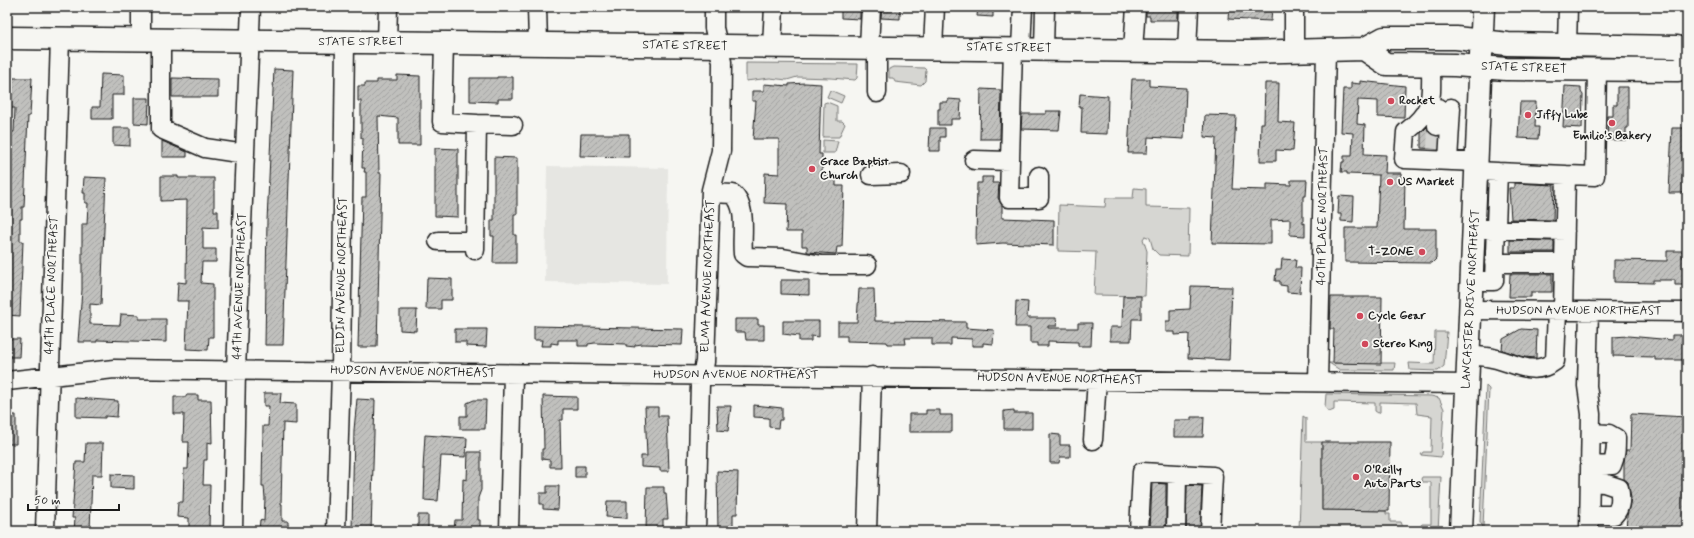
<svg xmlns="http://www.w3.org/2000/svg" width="1694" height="538" font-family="Mynerve,sans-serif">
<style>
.built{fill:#e6e6e2}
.green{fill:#d6d6d2;stroke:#797977}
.building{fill:url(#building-hatch);stroke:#1c1c1c}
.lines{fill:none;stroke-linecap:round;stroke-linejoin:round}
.minor-tunnel{stroke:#d5d5d2;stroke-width:18;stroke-dasharray:18 9;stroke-linecap:butt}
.minor-casing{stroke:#1c1c1c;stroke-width:21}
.major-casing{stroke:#1c1c1c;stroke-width:25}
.minor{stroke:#f6f6f2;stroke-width:18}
.major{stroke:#f6f6f2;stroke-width:22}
.poi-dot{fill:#d1495b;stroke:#f6f6f2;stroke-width:1.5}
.labels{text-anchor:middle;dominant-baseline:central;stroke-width:3.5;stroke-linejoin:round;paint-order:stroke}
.street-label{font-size:12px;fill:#1c1c1c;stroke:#f6f6f2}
.poi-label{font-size:12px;font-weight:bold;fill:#1c1c1c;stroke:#f6f6f2;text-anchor:start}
</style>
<defs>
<pattern id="building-hatch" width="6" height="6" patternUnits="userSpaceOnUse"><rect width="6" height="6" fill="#c0c0bd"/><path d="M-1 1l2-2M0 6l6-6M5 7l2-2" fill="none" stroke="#a4a4a2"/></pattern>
</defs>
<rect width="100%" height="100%" fill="#f6f6f2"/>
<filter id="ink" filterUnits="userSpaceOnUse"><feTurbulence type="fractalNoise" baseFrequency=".025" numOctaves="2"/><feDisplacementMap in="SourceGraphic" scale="8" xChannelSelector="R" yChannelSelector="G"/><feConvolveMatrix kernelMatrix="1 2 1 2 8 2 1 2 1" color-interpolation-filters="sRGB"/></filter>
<g filter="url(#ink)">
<path class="built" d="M547 166 668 168 667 284 545 282Z"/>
<path class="green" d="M746 63 858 64 857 78 855 80 831 78 797 77 787 80 770 78 746 81Z
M893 67 924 68 926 70 925 81 921 85 895 82 893 78H889V69Z
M830 90 844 96 841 103 827 97Z
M827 102 837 106V121H842L845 124 839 137H823L824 103Z
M823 140 838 141 835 153H823Z
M1134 188 1146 189V207L1189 208 1188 256 1159 255 1153 249 1150 238 1145 236 1143 239 1147 251 1145 296 1094 295 1096 252 1058 251 1059 205 1105 207 1106 198H1133Z
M1435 332H1447L1444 366 1438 371 1410 370 1409 363 1434 364Z
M1329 363H1395L1394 370H1340Z
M1486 386 1489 389 1483 527 1480 522Z
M1326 394 1431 396 1439 398 1444 409 1441 457 1421 455 1423 452H1431L1432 416 1417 414 1416 403 1380 402V412L1378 413 1375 411V403L1334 402V410L1329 412 1325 407Z
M1303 416 1306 418V442H1322V510L1386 511V514H1390V522H1401L1403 527H1420L1422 524H1431V482H1422L1421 479 1422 477H1441L1438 531H1299Z"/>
<path class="building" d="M841 7H860V19L841 18Z
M882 7H900V19L881 18Z
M978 7H993V17L977 16Z
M1146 7H1178V20H1150V16H1146Z
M1229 7H1272L1271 21 1228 19Z
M274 69 293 70 283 345H265L267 221Z
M101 74 124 75V95H112V119H92V107H100Z
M397 75 420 76V145H398V118L378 116 379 173H381L377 347H358L362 197H366V172H364L365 168H362L363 138H361V101H358V86H365V83H377V80H397Z
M497 77H513V99H498V102L470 101V78H497Z
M9 78H32L30 116H28L24 207H22V219H20V241H23L20 316 7 315V132H14L15 108H8Z
M172 78 218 79V97H172Z
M1132 79H1149V86L1186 88 1184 139 1148 137 1147 153H1128Z
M1360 81 1405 86 1404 118 1378 117V101L1358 100 1357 124 1365 125 1364 154 1386 155 1385 173H1401V177L1405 178 1404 229H1436V259L1432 263 1345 262V228H1377L1379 175 1347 174V172H1341L1342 162H1344V156H1352L1353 133 1341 132 1343 89H1351V83L1360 84Z
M805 83 821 84 819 154H822V175H836V186H844L842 247H837L836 254 807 252V246H802V232H786L787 204 764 203 765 173 779 174V139H753L756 101H752V91H764V84L789 86V84Z
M1265 83H1279L1278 122 1295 123 1293 151 1276 150V161H1260L1261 123H1264Z
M1565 86 1581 87V92L1583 95 1582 128 1563 127Z
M1617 87H1628V128H1626V140H1608L1607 116H1613V105H1617Z
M981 89 1001 90 1000 139H980Z
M1080 94 1108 96 1107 134 1081 133 1082 107H1079Z
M134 98H149L148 124 134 123Z
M948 99 961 100 960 119H951V125H938V109H940V102H948Z
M1520 102H1536L1535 127H1539L1538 139 1518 138Z
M1046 111H1061L1059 130 1021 129 1022 114H1046Z
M1205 115 1236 116 1232 189 1267 190V184L1291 185V180H1307L1306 196H1303V224L1305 223V236L1290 235V219L1271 220V244L1212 243 1216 138 1204 137Z
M1427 127 1431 135 1439 136 1438 149 1421 148V133Z
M113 128H130V146L113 145Z
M930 128H945V137H940V151H929Z
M1672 128H1687V193H1669Z
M581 134H629V157L580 156Z
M162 141 187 152V157H162Z
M435 148 458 149V217L435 216Z
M494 157 517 158V214H514V235H516V263H493L494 236H491V220H494Z
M161 176H178V178H214V211H218V228L203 227V249H216V262H202L201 283 213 284V337H209L208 350 186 349 188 301H177L178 282 186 283 187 200 161 201Z
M84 177 106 178 101 305 90 304V324L120 325 121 314 139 315V319H166V342L97 340V342H78L82 290V224H87L88 203H85V193H83Z
M982 177H993L992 183H999L998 198 1002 205V218L1054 220V245L1003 243 976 245 977 183H982Z
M1514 183 1554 185 1553 220 1511 219 1509 188H1514Z
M1339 196 1354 197 1353 222 1341 221V214H1338Z
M1510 240 1554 241V252H1510Z
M1667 251H1683V258H1687V285H1675V280H1653V283L1614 282V260L1667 261Z
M1282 259 1296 260 1295 268H1301L1300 293 1287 292V286L1280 285V281H1275L1276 269H1281Z
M1510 274H1552V292H1531V297H1509Z
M427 278 452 279V300H441V309H426Z
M781 280H809V295L781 294Z
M1191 286 1232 287 1229 360 1188 358 1189 334 1175 335V332H1166V321H1170V310L1190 309Z
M859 289H874L875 321 966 322V328L994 330 993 344 983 343V346H972V339L951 338V345H932V338H905L906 344H887V342L847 341V336H838V322H857Z
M1123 296H1141V319H1132L1131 341H1110V327H1122Z
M1331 297H1382L1381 364 1333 363 1334 329H1330Z
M1016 301 1028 302 1027 318H1056L1057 326H1048V328H1078V323H1092L1091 346H1078V342L1048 341V346H1037V343H1030V327H1015Z
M400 310H417L416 331 400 330Z
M735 319H758V325H764V340H746L745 332H735Z
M783 321H819V337L811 336V341H799V336L783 334Z
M534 326 683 329 682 345 642 344 635 345V347L626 346V344L595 343 588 344V346H578V340H558V344L551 343V346H541L542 340H534Z
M455 329H487L486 347 466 346V342H455Z
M1521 329 1537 330 1536 358 1524 357 1502 350 1503 339Z
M1672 335H1687V360H1655V357L1613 356V337L1628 336 1672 340Z
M7 339H20L19 357H7Z
M264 393H281L280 403 296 404V424L283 423 281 504H282V521H288V531H259L260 520 264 521 265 498 264 486H262L263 426H268L269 406H264Z
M186 395H198V400H211L212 443 207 442V460H204L203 485H210L209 529H189V518L177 517 178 502H183L184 469H188L189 442H183L184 414H174V397H186Z
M543 396 577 397V409H563V420H560L561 467H550V460L542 459V449H544Z
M76 398 118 401 117 417 105 416V418L76 417Z
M357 399 375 400 371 531H352L354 430Z
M474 400H486L485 429H460V416H467V403Z
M754 405 782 408V420H779L778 428 769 427V418L754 417Z
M717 406H731L728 431 718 430Z
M645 407H658V416H667L669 471H660V468L641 467V456H647Z
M926 410H940V415H952V432H909V414H926Z
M1014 410V413H1032V429H1004V411Z
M1631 414 1687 417V531H1626L1627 516 1631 498 1628 482 1624 479V461L1626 450H1630Z
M7 415H16V444H7Z
M1191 417H1204L1203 437H1174V420H1191Z
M1050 434 1060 435V445H1070V457H1060L1059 463H1050Z
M425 435 467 438 466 457 441 456 438 501 424 500 425 469H423Z
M1322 442H1390L1389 511 1322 510Z
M86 443H103L102 475H92L90 531H74L75 518H72L76 462H85Z
M468 452H481V490L478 498V520H480V531H454L455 520H462L463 479 467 480Z
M575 466H585V477H575Z
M717 471 738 472 737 514H733V531H718Z
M111 474 134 475V489L111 488Z
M1152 483 1166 484V531H1150Z
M1187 485 1202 486 1200 531H1186Z
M547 486H559L558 510 543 509V504H540V493H547Z
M647 487H664V493H666L668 519H663V531H646Z
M607 501H627V518L606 517Z
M418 515H428V530H418Z"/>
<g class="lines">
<path class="minor-tunnel" d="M1436 149 1437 126"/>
<g class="minor-casing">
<path id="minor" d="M537 7 538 43
M1294 7V51
M141 40V7
M161 40V129L205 148 245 154
M387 42 388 7
M444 43 442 122 477 124 475 250
M1567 45 1568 7
M772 46 774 7
M869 47 871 7
M933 47 935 7
M1013 48 1009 198H1039V176
M1021 48 1023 7
M1044 49 1045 7
M1133 50 1136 7
M1187 51 1189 7
M1431 64C1431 100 1435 109 1406 132L1404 159 1477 162
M877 93V47
M477 124 513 125
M1437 126 1438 108
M974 160 1010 161
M1448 161 1451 108
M1476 171 1566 175 1563 311
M871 175 901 174
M1566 175 1595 176 1597 70
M711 193 733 194C748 208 741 235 743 254L747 257 783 258 822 265H867
M1485 229 1565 231
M438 241H475
M1494 263H1564
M1472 281H1494L1498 172
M1471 310 1687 312
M1589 311 1587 386 1591 414 1589 531
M1469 356C1475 356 1481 356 1487 357 1512 360 1531 379 1555 361L1557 311
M7 381 114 369 1467 384
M1318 381 1326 51
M1093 440 1097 379
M1590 466 1612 465C1616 456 1616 448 1616 438L1609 434 1591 433
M1589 515H1614C1622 507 1621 497 1619 488L1604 483 1590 482
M45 531 60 38
M233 531 236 370 251 7
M336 531 341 371 345 42
M509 531 513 374
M696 531 700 384 705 362 711 190 721 151 722 62 714 28V7
M867 531 872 376
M1139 531 1142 472 1213 476 1210 531
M1176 531 1177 474"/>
</g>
<g class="major-casing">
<path id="major" d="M7 38 1248 52 1364 49 1384 38H1456L1508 44 1677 47 1687 51
M1364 49 1386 64 1455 65 1506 69 1678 70 1687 66
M1461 531 1483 7"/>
</g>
<use href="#minor" class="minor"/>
<use href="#major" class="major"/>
</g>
</g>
<g class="poi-dot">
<circle cx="1391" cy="101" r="4"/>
<circle cx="1528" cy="115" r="4"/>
<circle cx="1612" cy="123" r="4"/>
<circle cx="812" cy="169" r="4"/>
<circle cx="1390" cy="182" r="4"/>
<circle cx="1422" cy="252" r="4"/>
<circle cx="1360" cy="316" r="4"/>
<circle cx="1365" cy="344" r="4"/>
<circle cx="1356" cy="477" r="4"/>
</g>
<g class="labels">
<g class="street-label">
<text x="361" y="42">STATE STREET</text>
<text transform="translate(685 46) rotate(1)">STATE STREET</text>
<text transform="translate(1009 48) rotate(1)">STATE STREET</text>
<text transform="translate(1524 68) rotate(2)">STATE STREET</text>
<text transform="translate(1323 216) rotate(-89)">40TH PLACE NORTHEAST</text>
<text transform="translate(342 275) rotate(-89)">ELDIN AVENUE NORTHEAST</text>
<text transform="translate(708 276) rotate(-88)">ELMA AVENUE NORTHEAST</text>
<text transform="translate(52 285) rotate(-88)">44TH PLACE NORTHEAST</text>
<text transform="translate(240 286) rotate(-88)">44TH AVENUE NORTHEAST</text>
<text transform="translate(1471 299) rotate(-87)">LANCASTER DRIVE NORTHEAST</text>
<text x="1579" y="311">HUDSON AVENUE NORTHEAST</text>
<text transform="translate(413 372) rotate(1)">HUDSON AVENUE NORTHEAST</text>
<text x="736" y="375">HUDSON AVENUE NORTHEAST</text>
<text transform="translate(1060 379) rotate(1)">HUDSON AVENUE NORTHEAST</text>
</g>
<g class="poi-label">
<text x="1399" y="101">Rocket</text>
<text x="1536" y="115">Jiffy Lube</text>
<text x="1612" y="136" text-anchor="middle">Emilio's Bakery</text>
<text x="820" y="162">Grace Baptist<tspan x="820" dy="14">Church</tspan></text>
<text x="1398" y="182">US Market</text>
<text x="1414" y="252" text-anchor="end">T-ZONE</text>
<text x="1368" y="316">Cycle Gear</text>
<text x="1373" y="344">Stereo King</text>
<text x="1364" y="470">O'Reilly<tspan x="1364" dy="14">Auto Parts</tspan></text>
</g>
</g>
<rect width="1694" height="538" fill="none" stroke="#f6f6f2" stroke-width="24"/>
<rect x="12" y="12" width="1670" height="514" fill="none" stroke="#1c1c1c" stroke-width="1.5" filter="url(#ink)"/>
<path d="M28 504v6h91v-6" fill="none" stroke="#1c1c1c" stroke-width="2"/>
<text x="34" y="504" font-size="12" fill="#1c1c1c" stroke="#f6f6f2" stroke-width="3" paint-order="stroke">50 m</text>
</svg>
